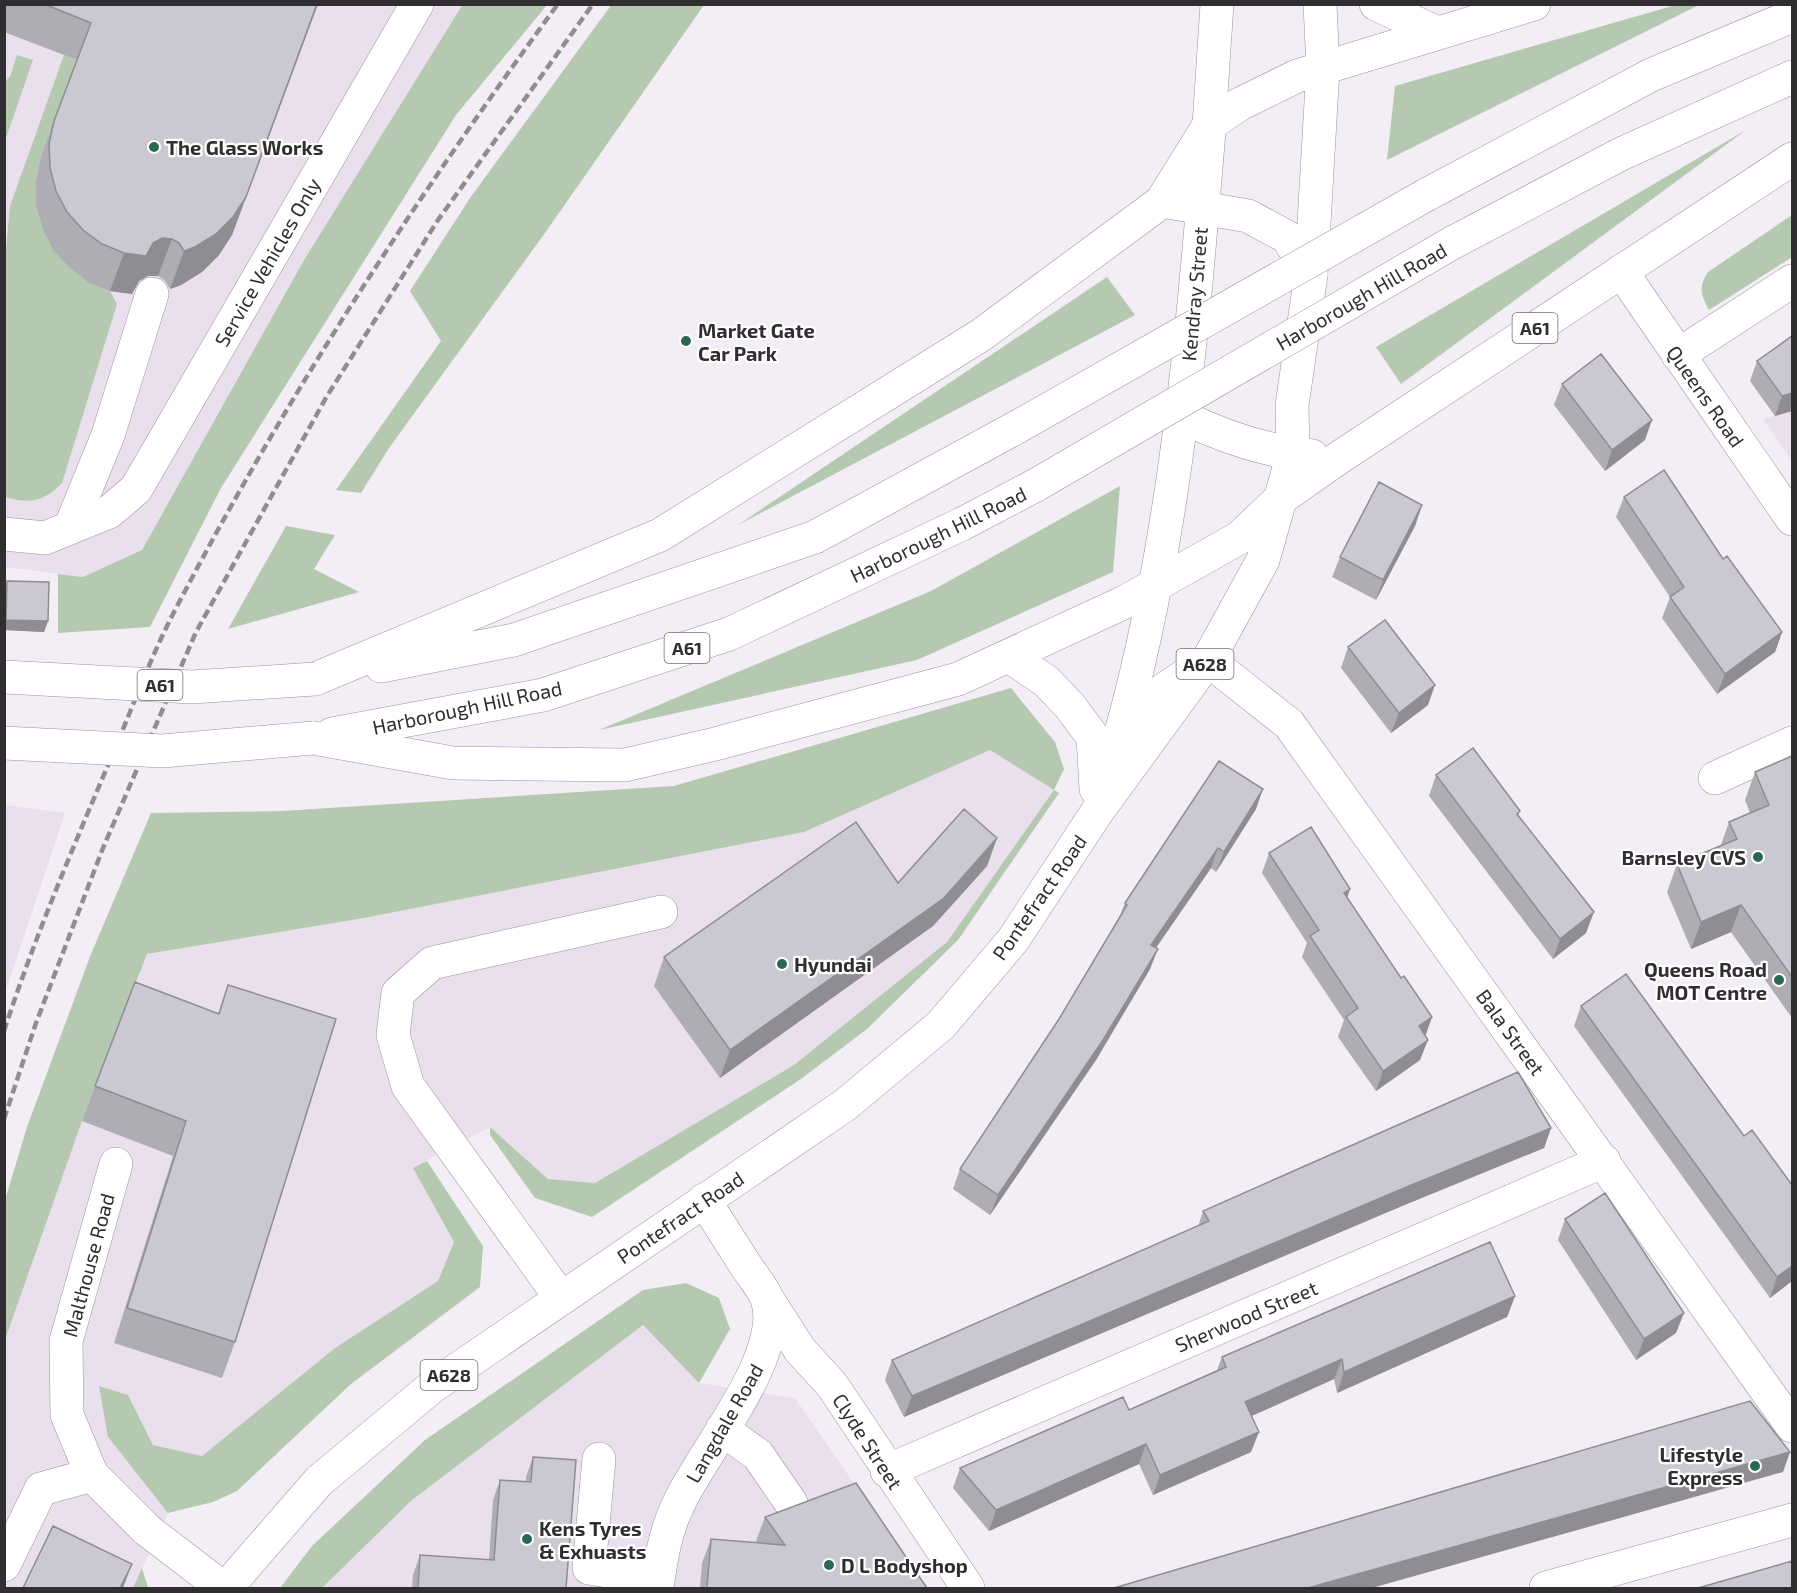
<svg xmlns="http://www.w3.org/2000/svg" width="1797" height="1593" font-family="'Exo 2',sans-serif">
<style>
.built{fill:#e9dfed}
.green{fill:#b5c9b1}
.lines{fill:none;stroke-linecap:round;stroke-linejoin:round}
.minor-casing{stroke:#98939a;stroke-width:34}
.highway-casing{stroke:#98939a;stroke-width:34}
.minor{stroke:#fff;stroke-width:33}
.highway{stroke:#fff;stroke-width:33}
.rail{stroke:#908c91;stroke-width:4.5;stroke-dasharray:9 4.5;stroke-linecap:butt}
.highway-bridge-casing{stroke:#98939a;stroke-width:34;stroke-linecap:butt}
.highway-bridge{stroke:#fff;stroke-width:33}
.wall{fill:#aeadb4}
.shaded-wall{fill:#8d8d92}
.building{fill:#cac9d1;stroke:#8d8d92;stroke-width:1.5}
.poi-dot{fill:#2a6854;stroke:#fff;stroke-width:2}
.labels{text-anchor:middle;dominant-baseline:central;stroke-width:4.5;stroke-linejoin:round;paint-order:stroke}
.shield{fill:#fff;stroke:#6e6d6e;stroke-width:1.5}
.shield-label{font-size:18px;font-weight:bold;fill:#302e30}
.poi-label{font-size:20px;font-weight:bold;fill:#302e30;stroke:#fff;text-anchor:start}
.street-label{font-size:20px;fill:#302e30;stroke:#fff}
</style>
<rect width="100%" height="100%" fill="#f3edf5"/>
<path class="built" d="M5 5H463L304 260 142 550 83 577 5 567Z
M1792 411V461L1763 419Z
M990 750 1054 790 947 942 794 1065 595 1183 548 1179 490 1127 413 1168 454 1242 438 1281 335 1348 202 1456 153 1445 128 1395 108 1437 168 1513 133 1588H5V1340L82 1121 147 954 364 918 804 832Z
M5 805 65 813 5 993 4 805Z
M643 1325 699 1383 795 1398 926 1588H322L412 1500Z"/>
<path class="green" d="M463 4 547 5 456 115 221 488 150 627 58 633V574L83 577 142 550 304 260Z
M612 4 704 5 545 233 389 448 361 493 336 490 441 341 410 291 470 198Z
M1679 4 1699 5 1387 160 1395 86Z
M17 55 33 60 5 141V81L10 77Z
M64 55 78 61 40 159 36 182V206L43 229 88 281 110 291 117 304 62 483C44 502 28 504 5 497L4 272 10 206Z
M1746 130 1401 384 1376 347Z
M1792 215V257L1709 310C1701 295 1698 287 1708 272Z
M1107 277 1135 315 738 525Z
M1120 486 1113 572 917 660 599 730 931 591Z
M286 526 335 535 314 569 359 592 228 629Z
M1011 688 1055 742 1064 769 1054 790 1059 793 958 940 867 1029 801 1079 592 1217 535 1198 490 1135V1127L548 1179 595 1183 794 1065 947 942 1054 790 990 750 804 832 364 918 147 954 82 1121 5 1340V1200L27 1127 91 954 151 813 282 811 674 786Z
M427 1161 483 1246 480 1287 351 1384 237 1491 213 1502 168 1513 108 1437 99 1386 128 1395 153 1445 202 1456 335 1348 438 1281 454 1242 413 1168Z
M686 1283 719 1298 730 1329 699 1383 643 1325 412 1500 322 1588H280L312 1546 425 1440 643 1290Z
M142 1568 148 1588H133Z"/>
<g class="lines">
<g class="minor-casing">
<path id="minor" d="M1376 4 1437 33
M1209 125 1217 4
M1621 271 1792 519
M1311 275 1323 68 1320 4
M1678 355 1792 281
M70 528 108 435 152 294
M4 534 45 538 109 512 136 489 417 4
M1116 756 1162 691 1208 660 1289 724 1792 1426
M1715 778 1792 743
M116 1164 66 1341 67 1415 92 1475 147 1530 223 1588
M561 1298 408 1086 393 1035 398 993 432 963 661 912
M768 1300 800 1350 832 1385 968 1588
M722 1429 758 1455 791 1503
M599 1459 589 1568 658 1579
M887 1471 1604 1161
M4 1565 41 1489 92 1475
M657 1588C661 1559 665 1532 678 1505 701 1453 789 1352 766 1296 761 1286 752 1275 746 1266 732 1244 718 1222 704 1200
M1546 1588 1792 1520"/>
</g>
<g class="highway-casing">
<path id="highway" d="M1426 195 1651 75 1792 16
M1452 243 1621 154 1792 77
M1183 417C1225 438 1266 451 1312 456
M1009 656 1046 681 1069 705 1093 737 1096 789
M381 666 514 640 815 537 1019 426
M315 679 660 535 981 335 1149 211 1162 201 1209 125 1240 104 1297 76 1534 4
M332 734 543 695 729 634 962 524 1036 485
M313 738 453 763 625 765 715 744 958 679 1125 602 1239 538 1280 499 1337 459 1792 159
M1105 787C1172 575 1191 352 1209 131
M226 1588 319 1481 433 1386 845 1105 941 1025 1013 940 1097 812 1208 660 1263 560 1293 454 1292 405 1311 275 1287 237 1248 216 1162 201"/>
</g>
<use href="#minor" class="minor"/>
<use href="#highway" class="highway"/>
<path class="rail" d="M4 1031C35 936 75 843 114 751 133 706 150 659 172 616 283 401 415 199 558 4
M4 1119 36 1023 103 848 196 632 327 396 438 220 593 4"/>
<g class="highway-bridge-casing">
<path id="highway-bridge" d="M1019 426 1426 195
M1036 485 1452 243
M4 677 192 687 315 679
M4 743 162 751 313 738"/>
</g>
<use href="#highway-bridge" class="highway-bridge"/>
</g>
<path class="wall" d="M4 4H318L232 235 219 255 202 272 181 285 170 289 165 281 158 276H148L139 281 132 294 110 291 88 282 69 267 53 250 43 229 36 206V182L40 159 77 60 4 32Z
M1792 336V411L1775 416 1750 381 1757 361Z
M1562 384 1645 440 1605 471 1554 405Z
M1624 497 1723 559 1782 632 1775 652 1717 694 1662 618 1670 597 1616 517Z
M1422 505 1415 526 1376 600 1332 577 1340 557Z
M7 581 48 621 44 632 4 630V589Z
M1348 647 1428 705 1391 733 1341 668Z
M1792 756V1018L1731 932 1691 949 1667 892 1677 864 1721 845 1729 822 1750 813 1745 800 1755 772Z
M1436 775 1520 811 1518 816 1586 933 1553 959 1429 796Z
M1256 809 1216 872 1211 868 1156 948 1150 969 1096 1060 990 1215 953 1189 960 1169 1059 1019 1119 918 1125 903Z
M997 838 987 866 933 926 720 1078 654 986 664 957 898 883Z
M1269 853 1347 898 1401 978 1432 1017 1425 1036 1420 1060 1376 1091 1338 1037 1344 1020 1302 957 1307 943 1262 873Z
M228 985 235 1342 222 1378 114 1343 173 1156 82 1121 95 1086 218 1014Z
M1581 1006 1744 1136 1792 1185V1281L1770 1298 1574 1026Z
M1551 1128 1544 1148 1402 1206 904 1417 885 1380 892 1360 1198 1227 1203 1211Z
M1565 1219 1676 1333 1636 1360 1558 1240Z
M1515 1296 1507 1317 1337 1393 1334 1379 1252 1416 1251 1452 1153 1495 1139 1464 989 1531 953 1488 960 1468 1129 1410 1217 1370 1222 1357Z
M533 1457 566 1588H412L413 1575 420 1555 489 1560 493 1500 500 1480 526 1482V1477Z
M765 1517 927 1588H700L702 1563 711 1539 757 1543 756 1541Z"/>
<path class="shaded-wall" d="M318 4 232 235 219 255 202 272 181 285 170 289 184 251Z
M162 238 172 239 158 276H148L139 281 132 294 110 291 124 253 153 243Z
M1792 393V411L1775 416 1782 396Z
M1652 420 1645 440 1605 471 1612 450Z
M1422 505 1415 526 1376 600 1383 580Z
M6 620 48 621 44 632 4 630V625Z
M1782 632 1775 652 1717 694 1725 674Z
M1435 685 1428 705 1391 733 1399 713Z
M1263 789 1256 809 1216 872 1224 852Z
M997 838 987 866 933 926 720 1078 730 1050Z
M1218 848 1211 868 1144 965 1151 945Z
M1350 889 1343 910 1344 893Z
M1741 905 1731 932 1691 949 1701 922Z
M1594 912 1586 933 1553 959 1560 939Z
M1158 949 1150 969 1096 1060 990 1215 998 1195Z
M1432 1017 1425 1037 1419 1026Z
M1428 1040 1420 1060 1376 1091 1383 1071Z
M1551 1128 1544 1148 1402 1206 904 1417 912 1396 1409 1186Z
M1792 1266V1281L1770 1298 1777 1277Z
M1515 1296 1507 1317 1337 1393 1344 1372Z
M1684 1313 1676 1333 1636 1360 1644 1339Z
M1342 1359 1334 1379 1238 1422 1245 1402Z
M1259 1432 1251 1452 1153 1495 1160 1475Z
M1146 1444 1139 1464 989 1531 996 1510Z
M1790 1452 1783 1472 1372 1588H1308Z
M132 1564 123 1588H120Z"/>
<path class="building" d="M44 4H317L246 197 233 217 216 234 195 247 184 251 179 243 172 239 162 238 153 243 146 256 124 253 102 244 83 230 67 212 56 191 50 168 49 144 54 121 91 23Z
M1792 336V393L1782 396 1757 361Z
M1601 354 1652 420 1612 450 1562 384Z
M1664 470 1723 559 1727 556 1782 632 1725 674 1670 597 1684 587 1624 497Z
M1379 482 1422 505 1383 580 1340 557Z
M7 581 49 582 48 621 6 620Z
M1385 620 1435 685 1399 713 1348 647Z
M1473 748 1520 811 1517 814 1594 912 1560 939 1436 775Z
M1792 756V977L1741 905 1701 922 1677 864 1737 839 1729 822 1769 805 1755 772Z
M1219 761 1263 789 1224 852 1218 848 1151 945 1158 949 1103 1040 998 1195 960 1169 1059 1019 1127 905 1125 903Z
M964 809 997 838 944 898 730 1050 664 957 856 822 898 883Z
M1311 827 1350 889 1344 893 1401 978 1404 976 1432 1017 1419 1026 1428 1040 1383 1071 1346 1017 1358 1008 1310 936 1319 930 1269 853Z
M1626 974 1744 1136 1752 1130 1792 1185V1266L1777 1277 1581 1006Z
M135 982 219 1014 228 985 336 1019 235 1342 127 1308 186 1121 95 1086Z
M1518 1072 1551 1128 1409 1186 912 1396 892 1360 1209 1221 1203 1211Z
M1605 1193 1684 1313 1644 1339 1565 1219Z
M1490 1242 1515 1296 1344 1372 1342 1359 1245 1402 1259 1432 1160 1475 1146 1444 996 1510 960 1468 1123 1397 1129 1410 1226 1367 1222 1357Z
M1750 1401 1790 1452 1308 1588H1114Z
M533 1457 576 1460 566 1588H418L420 1555 494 1560 500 1480 531 1482Z
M856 1483 927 1588H707L711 1539 785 1545 765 1517Z
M53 1526 132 1564 120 1588H23Z
M1792 1561V1588H1698Z"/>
<g class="poi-dot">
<circle cx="154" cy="147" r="6"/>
<circle cx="686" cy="341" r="6"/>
<circle cx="1758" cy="857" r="6"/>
<circle cx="782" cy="964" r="6"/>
<circle cx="1779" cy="980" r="6"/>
<circle cx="1755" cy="1466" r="6"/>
<circle cx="527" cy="1539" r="6"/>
<circle cx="829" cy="1565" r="6"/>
</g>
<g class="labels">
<g class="shield">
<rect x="1512.5" y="313" width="45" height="30" rx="4.5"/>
<rect x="664.5" y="633" width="45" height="30" rx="4.5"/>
<rect x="1176.5" y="649" width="57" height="30" rx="4.5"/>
<rect x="137.5" y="670" width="45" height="30" rx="4.5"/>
<rect x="420.5" y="1360" width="57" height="30" rx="4.5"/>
</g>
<g class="shield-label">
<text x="1535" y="328">A61</text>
<text x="687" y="648">A61</text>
<text x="1205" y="664">A628</text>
<text x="160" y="685">A61</text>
<text x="449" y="1375">A628</text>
</g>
<g class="poi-label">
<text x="166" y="147">The Glass Works</text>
<text x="698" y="330">Market Gate<tspan x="698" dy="23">Car Park</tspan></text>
<text x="1746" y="857" text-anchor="end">Barnsley CVS</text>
<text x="794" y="964">Hyundai</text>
<text x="1767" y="969" text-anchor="end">Queens Road<tspan x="1767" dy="23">MOT Centre</tspan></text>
<text x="1743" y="1454" text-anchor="end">Lifestyle<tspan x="1743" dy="23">Express</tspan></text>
<text x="539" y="1528">Kens Tyres<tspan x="539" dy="23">&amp; Exhuasts</tspan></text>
<text x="841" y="1565">D L Bodyshop</text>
</g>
<g class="street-label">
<text transform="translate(267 262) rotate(-60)">Service Vehicles Only</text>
<text transform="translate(1194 294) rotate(-85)">Kendray Street</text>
<text transform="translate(1361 296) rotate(-30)">Harborough Hill Road</text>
<text transform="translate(1706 396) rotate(55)">Queens Road</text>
<text transform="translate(938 534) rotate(-26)">Harborough Hill Road</text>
<text transform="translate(467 707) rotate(-12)">Harborough Hill Road</text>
<text transform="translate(1039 897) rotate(-55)">Pontefract Road</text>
<text transform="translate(1511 1032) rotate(54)">Bala Street</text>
<text transform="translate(680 1217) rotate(-34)">Pontefract Road</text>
<text transform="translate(88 1265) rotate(-75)">Malthouse Road</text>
<text transform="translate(1246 1316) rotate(-23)">Sherwood Street</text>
<text transform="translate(724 1423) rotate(-60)">Langdale Road</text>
<text transform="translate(868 1441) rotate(57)">Clyde Street</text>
</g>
</g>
<rect width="1797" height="1593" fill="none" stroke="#302e30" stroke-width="12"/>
</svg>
